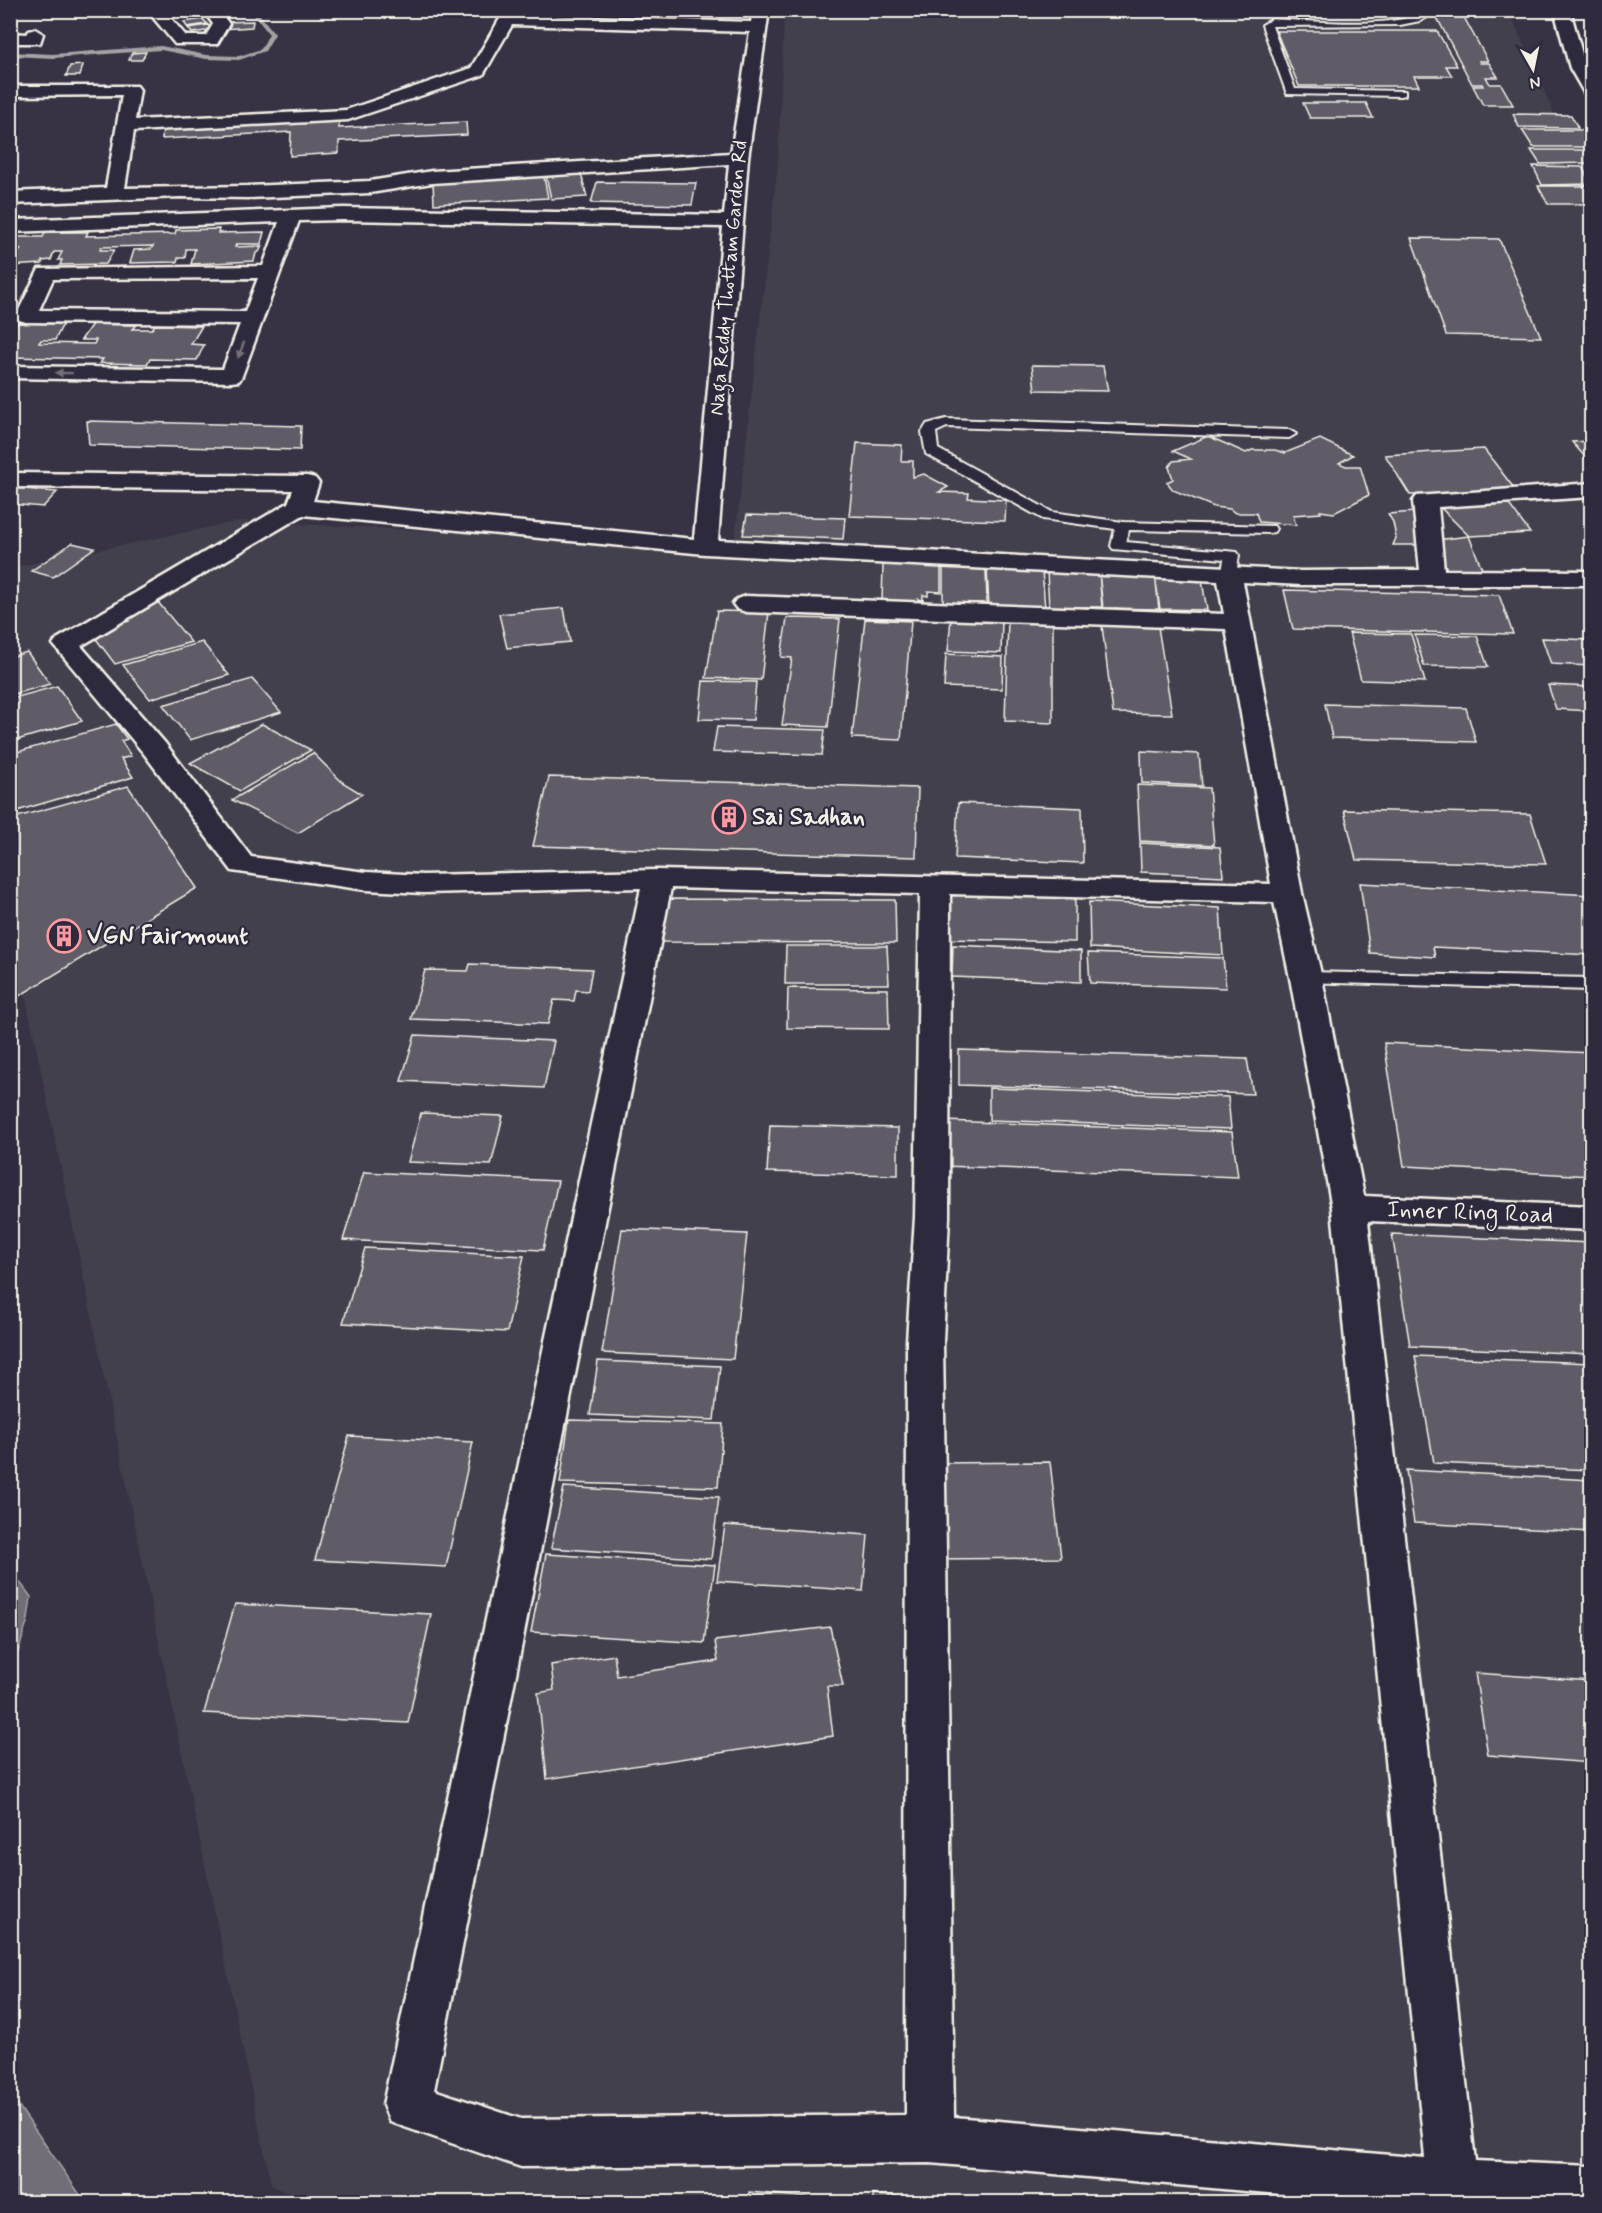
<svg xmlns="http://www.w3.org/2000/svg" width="1602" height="2213" font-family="Mynerve,sans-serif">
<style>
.built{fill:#433f4e}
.water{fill:#726e77;stroke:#a6a2a4;stroke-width:1.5}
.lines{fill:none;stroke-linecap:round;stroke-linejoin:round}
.stream{fill:#a6a2a4;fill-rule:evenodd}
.building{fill:#5f5c67;stroke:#f4f1e8;stroke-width:1.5}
.service-casing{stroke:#f4f1e8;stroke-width:4}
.minor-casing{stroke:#f4f1e8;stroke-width:5}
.primary-casing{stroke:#f4f1e8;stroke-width:5}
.service{fill:#2f2a3d;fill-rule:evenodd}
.minor{fill:#2f2a3d;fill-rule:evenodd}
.primary{fill:#2f2a3d;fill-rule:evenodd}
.oneway{fill:#747079}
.labels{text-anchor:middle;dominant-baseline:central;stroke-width:4.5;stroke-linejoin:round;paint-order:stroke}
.far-street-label{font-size:20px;fill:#f4f1e8;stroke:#2f2a3d}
.poi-label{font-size:24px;font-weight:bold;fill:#f4f1e8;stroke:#2f2a3d;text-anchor:start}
.street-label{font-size:24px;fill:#f4f1e8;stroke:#2f2a3d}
</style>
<rect width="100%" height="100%" fill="#373244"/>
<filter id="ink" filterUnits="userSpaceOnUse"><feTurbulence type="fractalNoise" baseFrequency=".0167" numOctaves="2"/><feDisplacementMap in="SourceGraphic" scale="12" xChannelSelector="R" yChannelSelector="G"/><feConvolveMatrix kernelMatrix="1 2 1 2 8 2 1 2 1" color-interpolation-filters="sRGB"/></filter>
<g filter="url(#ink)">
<path class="built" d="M784 11H1509L1556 118 1592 151 1591 2202H305L271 2185 11 926 10 568 240 521 734 547 778 163Z"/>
<path class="water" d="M11 1575 17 1578 31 1597 28 1619 11 1676Z
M11 2095 85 2202H11Z"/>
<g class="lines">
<path class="stream" d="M250 10H256L275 34 265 51 239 60 206 59 161 50 53 58 10 56V52L53 54 161 46 206 55 239 56 261 49 269 34Z"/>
</g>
<path class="building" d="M1434 12H1461L1488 61H1479L1480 63H1489L1498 77H1486L1490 84H1501L1513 105H1483L1473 86H1483L1482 84H1472Z
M203 19 207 24 187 27 184 22Z
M253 21 252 27 223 29 226 22Z
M208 25 212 30 192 33 188 28Z
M1276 31H1437L1457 66H1446L1452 76H1414L1419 86H1299Z
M146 52 142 60H129L132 53Z
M83 65 80 76H66L70 66Z
M1303 103H1366L1373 118H1310Z
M1513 114 1571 115 1578 128 1519 127Z
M339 118V128L466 122 467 135 339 141V153L290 156 291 132 162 139 163 127Z
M1522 130H1586L1592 139V147H1533Z
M1531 150H1592V163L1540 164Z
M1533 166 1582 167 1591 184 1542 185Z
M580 169 587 197 551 199 545 171Z
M544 177 548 198 434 204 433 183Z
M597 182 696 183 692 205 591 203Z
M1538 186H1592V204H1548Z
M219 229 218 233 264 232 261 244H236L235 247 262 246 259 252 256 253 254 261 191 264 195 249H186L185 258H178L177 262 130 263 134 250 151 249 153 246 101 247 100 250H114L106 264 60 265 62 260H58L62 252H54L51 260 42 261V264L10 266V252H19L21 249H10V237H43L45 232H88L86 236 175 234 176 230Z
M1411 238 1499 239 1541 337 1446 335Z
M18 323 63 324 55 340H41L39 343 94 344 96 340H81L92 324 136 325 132 329H152L155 325 202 326 191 344 204 345 197 360 150 359 147 364 100 363 103 359 10 357V328Z
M1032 365 1103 366 1108 391 1035 390Z
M87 421 301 426 300 450 89 445Z
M1208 436 1246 453 1252 450H1275L1285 453 1320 439 1353 455 1339 463 1346 466H1360L1369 495 1334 513 1320 511 1321 513 1293 515 1296 525 1259 522 1256 513H1235L1230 509 1214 507 1173 490 1167 482 1173 479 1169 467 1173 461 1191 459 1173 451Z
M1592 441V465L1572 442Z
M857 443 902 445 901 461H913V477L924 474 948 487 939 492 969 493 968 498 1006 500 1005 521 849 516Z
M1484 449 1513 487 1457 494 1410 495 1385 455Z
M14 488 57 492 43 507 10 504V492Z
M1505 499 1530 533 1469 536 1439 506Z
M1415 512 1420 545H1393L1396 538 1393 522 1388 514Z
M747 515 845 518 843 539 743 535Z
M1469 536 1484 574 1448 573 1437 540Z
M72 543 94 548 53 577 31 571Z
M883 565 941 566V592L928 591V596L923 595V600L918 599 917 603 882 602Z
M943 568 986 569 987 603H943Z
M987 569 1042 570 1045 609 989 608Z
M1047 572 1099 573 1102 607H1049Z
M1099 573 1155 574 1159 609 1103 608Z
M1155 575H1201L1207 610 1160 609Z
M1284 590 1499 595 1513 634 1293 629Z
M157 601 191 642 115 664 90 631 129 621 125 617 131 609Z
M564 608 570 642 507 648 499 614Z
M717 611 769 612 761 680 706 678Z
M787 618 840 619 828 727 782 725 792 658 781 657Z
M951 618 1002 620 1001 653 948 651Z
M865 619 911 621 901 740 852 738Z
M1008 619 1053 621V723L1005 721Z
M1102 626 1158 627 1172 714 1113 713Z
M1349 633 1411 634 1425 682 1361 680Z
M1415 635 1477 636 1488 667 1424 666Z
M1542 638 1592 640V666L1551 664Z
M202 642 229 675 150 699 123 665Z
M27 652 50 684 10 695V657Z
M946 654 1003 657 1002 689 944 687Z
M252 679 281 712 190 740 163 705Z
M703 681 756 682 753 720 699 719Z
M1548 685 1592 687V711L1556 709Z
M57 686 82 721 10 742V699Z
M1325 704 1466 708 1476 742 1332 738Z
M116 724 127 739 121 741 131 756 121 759 133 777 10 813V754Z
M262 724 311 750 240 791 190 763Z
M717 727 825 730 822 755 713 752Z
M1141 751 1199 754 1202 786 1142 783Z
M313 753 342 782 362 794 298 833 232 800Z
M549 777 918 788 916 857 533 846Z
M1137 785 1209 788 1214 845 1140 841Z
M128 786 197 888 16 998 10 985V819Z
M958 803 1082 808 1083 863 955 858Z
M1344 810 1530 814 1546 864 1356 860Z
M1140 843 1220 847 1223 876 1141 872Z
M1360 883 1592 895V955L1433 947 1435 957 1370 953Z
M935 884 1075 898V942L949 939Z
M658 899 895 900 896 943 654 942Z
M1089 902 1220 908 1223 955 1090 948Z
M953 945 1081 951V982L952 977Z
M786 946H887L889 984H785Z
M1088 953 1223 958 1226 988 1090 983Z
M470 964 592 969 588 991 576 990 574 1001 554 1000 548 1024 411 1019 425 970 468 971Z
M788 988 888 989 889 1029 787 1028Z
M415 1035 554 1041 544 1088 401 1081Z
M1384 1043 1592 1053V1176L1404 1166Z
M959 1050 1247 1059 1253 1094 959 1085Z
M989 1088 1228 1097 1231 1129 989 1120Z
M421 1113 503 1116 491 1165 408 1162Z
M944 1121 1232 1132 1238 1177 943 1166Z
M770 1125 898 1128V1175L767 1172Z
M364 1172 558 1181 543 1250 343 1240Z
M622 1229 747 1234 733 1359 602 1353Z
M1392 1234 1592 1243V1354L1410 1346Z
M365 1248 524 1256 507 1332 343 1323Z
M1415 1356 1592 1363V1470L1434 1463Z
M598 1361 720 1366 714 1420 590 1415Z
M569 1420 723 1424 718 1487 560 1483Z
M349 1436 473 1442 446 1567 315 1560Z
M1050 1462 1061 1558 937 1559 931 1463Z
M1406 1470 1592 1480V1532L1414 1523Z
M564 1487 719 1497 711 1559 551 1548Z
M725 1525 868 1535 863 1591 717 1581Z
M546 1554 715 1565 704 1643 531 1632Z
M235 1604 431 1614 408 1723 204 1713Z
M830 1627 843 1686H827L833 1736 547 1779 538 1693 554 1690 551 1665 614 1655 617 1676 718 1661 715 1641Z
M1475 1673 1592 1681V1763L1488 1755Z
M749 2192 833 2200V2202H747Z
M873 2195 1010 2202H873Z"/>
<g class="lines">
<g class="service-casing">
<path id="service" d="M1422 10H1432L1433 14 1420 21 1400 25 1272 26 1295 89 1405 91V95L1401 96 1287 94 1262 25 1272 19C1313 21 1386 29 1423 13Z
M946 419 1289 430 1296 434 1289 438 947 427 936 432 938 449 1052 512 1123 522 1274 526 1276 529 1274 532 1269 533 1129 530 1126 542 1237 552 1239 555 1236 574 1229 578 1222 574 1224 559 1113 549 1111 546 1115 529 1043 519 926 454 922 432 927 424Z
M1306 972 1592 978V990L1300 982 1297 978 1300 974Z"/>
</g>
<g class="minor-casing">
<path id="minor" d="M147 10H164L186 36H206L213 24 203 10H219L229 24 217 44H175Z
M505 10H521L518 15 751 22 753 10H769L748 158 718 540 1301 571 1420 570 1413 501 1417 496 1592 483V497L1438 507 1444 570 1592 571V585H1301L1243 582 1302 893 1322 978 1364 1196 1592 1206V1230L1368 1221 1475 2161 1592 2166V2202H1370L930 2163 521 2167 390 2122 383 2105 641 888 423 893 366 890 232 871 145 755 53 644 57 639 288 503 293 490 10 487V473L307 476 315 478 319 483 313 501 694 539 723 227 343 220 299 221 242 376 239 381 231 382 10 378V366L223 369 240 324 26 322 19 320 16 316 39 269 263 266 279 222 10 232V220L343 208 724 215 729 164 432 183 370 193 248 198 180 197 10 204V192L106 188 122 95 10 96V86H137L140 90 135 120 346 110 471 68ZM512 25 750 32 731 153 432 171 370 181 248 186 125 188 134 131 348 120 483 75ZM258 278 245 312 39 310 53 279ZM303 515 705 554 1218 581 1224 614 746 596 737 599 733 604 737 609 746 612 1226 629 1271 884 658 870 423 875 366 872 251 857 165 743 81 646ZM671 888 920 894 915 1217 907 1341 906 2115 521 2119 434 2090ZM950 894 1274 902 1290 978 1332 1208 1425 2158 954 2117 943 1341 949 1217Z
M35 29 43 34 40 43H10V33L27 34 29 31Z"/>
</g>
<g class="primary-casing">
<path id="primary" d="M1554 10H1570L1586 68 1592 77V97L1586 96 1570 68Z"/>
</g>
<use href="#service" class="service"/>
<use href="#minor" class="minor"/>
<use href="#primary" class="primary"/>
</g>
<defs><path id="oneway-solid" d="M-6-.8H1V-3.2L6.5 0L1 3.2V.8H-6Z" transform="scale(1.5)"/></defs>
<g class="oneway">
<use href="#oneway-solid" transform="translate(241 350) rotate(111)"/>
<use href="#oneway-solid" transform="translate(64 373) rotate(-179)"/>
</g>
</g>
<defs>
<g id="building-ring" transform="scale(1.725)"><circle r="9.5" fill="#2f2a3d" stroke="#ff9aa2" stroke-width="1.5"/><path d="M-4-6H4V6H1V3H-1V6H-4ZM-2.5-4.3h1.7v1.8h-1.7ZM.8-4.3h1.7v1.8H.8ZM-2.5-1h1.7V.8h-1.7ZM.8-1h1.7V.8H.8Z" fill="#ff9aa2"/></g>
</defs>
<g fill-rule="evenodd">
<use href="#building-ring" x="729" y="817"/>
<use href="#building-ring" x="64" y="936"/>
</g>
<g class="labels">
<g class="far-street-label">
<text transform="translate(729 278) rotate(-85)">Naga Reddy Thottam Garden Rd</text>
</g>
<g class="poi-label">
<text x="752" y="817">Sai Sadhan</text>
<text x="87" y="936">VGN Fairmount</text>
</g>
<g class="street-label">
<text transform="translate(1470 1213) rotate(2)">Inner Ring Road</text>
</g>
</g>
<rect width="1602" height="2213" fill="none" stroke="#2f2a3d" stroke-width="36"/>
<rect x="18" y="18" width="1566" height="2177" fill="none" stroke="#f4f1e8" stroke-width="2" filter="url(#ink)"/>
<g transform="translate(1533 69) rotate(171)" stroke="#2f2a3d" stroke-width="4.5" paint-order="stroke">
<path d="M0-4.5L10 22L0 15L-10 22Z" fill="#f4f1e8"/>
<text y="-9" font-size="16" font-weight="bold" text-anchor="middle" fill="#f4f1e8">N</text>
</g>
</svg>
